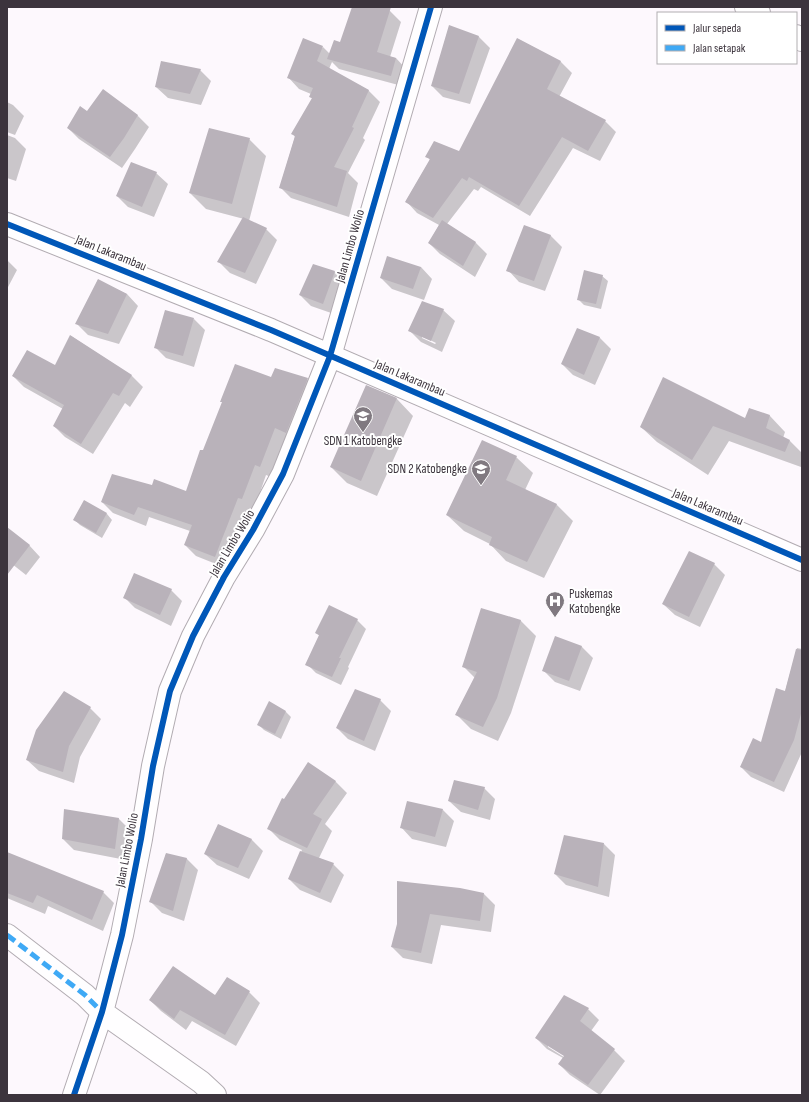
<svg xmlns="http://www.w3.org/2000/svg" width="809" height="1102" font-family="'Sofia Sans Condensed',sans-serif">
<style>
.shadow{fill:#0003;fill-rule:evenodd}
.building{fill:#b9b2ba}
.lines{fill:none;stroke-linecap:round;stroke-linejoin:round}
.street-casing{stroke:#b2acb2;stroke-width:24}
.secondary-casing{stroke:#b2acb2;stroke-width:24}
.street{stroke:#fffeff;stroke-width:22}
.secondary{stroke:#fffeff;stroke-width:22}
.quiet{stroke:#3fa9f5;stroke-width:5;stroke-dasharray:10 5;stroke-linecap:butt}
.cycleway-casing{stroke:#fff;stroke-width:8}
.cycleway{stroke:#0057b8;stroke-width:6}
.labels{text-anchor:middle;dominant-baseline:central;stroke-width:4;stroke-linejoin:round;paint-order:stroke}
.street-label{font-size:13px;fill:#3c343d;stroke:#fff}
.poi-label{font-size:13px;fill:#3c343d;stroke:#fff}
</style>
<rect width="100%" height="100%" fill="#fdf8fd"/>
<path class="shadow" d="M354 7H377L390 11 401 22 390 57 396 58 407 70 402 86 339 69 332 62 329 69 368 90 380 102 363 138 365 140 348 173 358 183 349 217 291 198 280 187 295 137 293 134 313 99 310 97 311 94 299 89 288 77 323 47 330 54 341 43Z
M449 27 479 37 490 48 470 104 443 97 432 86Z
M518 39 561 62 572 73 559 97 605 121 616 132 600 161 573 148 530 216 481 187 478 191 474 189 447 224 476 243 487 254 475 277 440 254 429 243 439 225 417 213 406 201 430 160 427 156 459 153Z
M200 70 211 81 201 105 168 98 156 87Z
M7 102 13 105 24 116 15 135 7 132Z
M88 112 137 115 149 127 135 149 122 168 79 139 68 128Z
M7 135 15 138 26 149 16 181 7 178Z
M249 139 266 156 249 221 266 229 277 240 256 284 230 273 219 262 244 219 206 209 190 193Z
M156 173 168 184 154 217 128 207 117 196Z
M525 226 551 236 562 247 545 291 519 282 508 270Z
M7 260 17 270 7 289Z
M314 265 335 272 346 283 334 314 311 306 300 295Z
M421 267 432 279 424 300 392 289 381 278Z
M602 276 608 281 601 309 584 305 578 299Z
M98 280 127 294 138 306 119 344 88 335 77 324Z
M443 310 455 321 442 352 421 342 410 331ZM422 336 436 343 435 344 422 338Z
M194 319 205 330 194 367 166 358 155 347Z
M578 329 600 338 611 349 595 385 573 375 562 364Z
M71 336 132 376 143 387 130 407 125 403 93 454 65 437 54 426 63 409 24 387 13 376 56 366Z
M272 378 307 379 318 390 271 477 266 475 254 510 250 508 226 568 196 556 185 545 190 531 149 517 146 526 113 513 102 502 153 486 187 492 204 452Z
M367 386 397 399 413 416 377 496 347 483 331 467Z
M750 409 770 416 785 432 783 438 790 441 802 453 801 467 729 441 708 475 657 442 641 427 746 419Z
M516 457 533 473 525 490 556 504 573 521 544 578 506 561 490 544 464 531 447 515Z
M85 502 107 514 112 520 102 538 80 525 75 520Z
M7 529 29 545 40 557 26 575 7 560Z
M714 564 725 575 700 627 675 615 663 604Z
M171 590 182 601 171 626 135 608 124 597Z
M482 609 521 621 536 636 511 713 498 741 471 729 456 714 475 678 464 667Z
M357 620 366 629 348 667 349 668 341 685 316 673 307 664 320 636 316 633Z
M556 638 582 647 593 658 580 691 555 682 543 670Z
M797 648 802 649V752L784 792 751 777 741 767 762 743 785 692Z
M380 700 391 711 375 751 348 739 337 728Z
M269 703 286 712 291 717 281 739 264 730 259 725Z
M90 708 101 719 80 757 74 783 39 771 27 760Z
M335 781 347 793 325 824 332 831 319 858 333 864 344 875 331 903 300 890 289 879 302 850 280 840 269 829Z
M484 788 495 799 490 820 461 812 449 801Z
M443 810 454 821 446 847 412 839 401 827Z
M119 819 130 830 126 860 74 850 63 839Z
M219 825 252 840 263 851 249 879 217 865 205 854Z
M604 844 615 855 609 897 566 885 555 874Z
M7 853 103 892 114 903 103 931 48 906 45 914 7 898Z
M166 854 187 859 198 870 184 921 162 913 151 902Z
M484 894 495 905 491 932 441 925 432 964 403 958 392 947 398 924Z
M249 992 260 1003 236 1046 192 1021 186 1030 161 1011 150 1000 215 996Z
M588 1009 599 1020 591 1031 614 1050 625 1061 600 1095 570 1075 559 1064 563 1058 547 1049 536 1038ZM548 1044 569 1057 567 1059 548 1047Z"/>
<path class="building" d="M352 7H391L377 52 396 58 391 76 327 59 334 40 340 42Z
M449 25 479 36 459 94 431 86Z
M303 38 323 46 317 61 369 90 352 127 354 128 334 167 347 171 337 207 279 188 295 136 291 134 312 98 309 97 313 88 287 78Z
M517 38 561 61 547 89 606 120 588 151 562 137 519 206 469 177 467 181 462 178 433 218 405 202 430 159 425 157 434 141 459 151Z
M161 61 201 69 190 94 155 87Z
M103 89 138 115 124 138 110 157 67 128 80 106 87 111Z
M209 128 250 138 232 204 189 193Z
M131 162 157 172 142 207 116 196Z
M243 217 267 228 245 273 217 262Z
M442 220 476 242 463 266 428 243Z
M524 225 551 235 534 281 506 271Z
M387 256 421 267 413 289 380 278Z
M313 264 335 271 323 304 299 295Z
M584 270 603 275 596 304 577 300Z
M98 279 127 294 108 334 75 324Z
M422 301 444 309 431 341 408 331Z
M165 310 194 318 183 356 154 348Z
M577 328 600 337 584 375 561 364Z
M70 335 132 375 119 396 113 393 81 444 53 426 64 405 12 376 27 350 55 365Z
M235 364 271 377 275 368 308 378 286 433 275 428 260 467 255 465 242 499 238 498 215 557 184 545 192 525 138 507 134 515 101 502 112 474 152 485 154 479 186 491 200 450H203L222 402H220Z
M663 377 745 418 749 408 770 415 766 428 790 440 785 452 713 426 692 460 640 427Z
M366 385 397 398 361 481 330 467Z
M482 440 517 456 506 480 557 504 527 562 489 545 492 537 446 515Z
M84 500 107 513 96 533 73 520Z
M7 527 30 545 7 575Z
M689 551 715 563 689 617 662 604Z
M134 573 172 589 160 615 123 598Z
M329 605 358 619 339 658H341L332 677 305 665 319 635 315 633Z
M481 608 521 620 497 698 483 727 455 715 477 672 462 667Z
M555 636 582 646 569 681 542 671Z
M796 649 802 650V710L794 740 774 782 740 767 753 738 761 742 776 688 785 691Z
M355 689 381 699 364 741 336 728Z
M64 691 91 707 69 746 63 772 26 760 36 730Z
M269 701 286 711 275 734 257 725Z
M308 762 336 781 313 814 322 819 307 848 267 829 282 798 284 799Z
M454 780 485 787 478 810 448 801Z
M407 801 443 809 435 837 400 828Z
M64 809 119 818 115 849 62 839Z
M218 824 252 839 238 868 204 854Z
M564 835 604 843 598 887 554 874Z
M300 851 334 863 320 893 288 879Z
M7 852 104 891 92 920 37 895 33 903 7 893Z
M166 853 187 858 173 911 149 902Z
M397 881 460 888 484 893 480 921 430 914 421 953 391 947 397 924Z
M173 966 215 995 227 977 250 991 225 1035 180 1010 174 1019 149 1000Z
M564 995 589 1008 580 1021 615 1049 588 1085 558 1064 564 1056 535 1038Z"/>
<g class="lines">
<g class="street-casing">
<path id="street" d="M746 7 759 13
M796 36 802 40
M7 935 85 995 102 1012 201 1082 215 1095
M74 1095 102 1012 122 935 141 839 153 766 170 691 193 636 224 577 253 530 283 474 330 356 431 7"/>
</g>
<g class="secondary-casing">
<path id="secondary" d="M7 224 271 330 802 560"/>
</g>
<use href="#street" class="street"/>
<use href="#secondary" class="secondary"/>
<path class="quiet" d="M7 935 85 995 102 1012"/>
<g class="cycleway-casing">
<path id="cycleway" d="M7 224 271 330 802 560
M74 1095 102 1012 122 935 141 839 153 766 170 691 193 636 224 577 253 530 283 474 330 356 431 7"/>
</g>
<use href="#cycleway" class="cycleway"/>
</g>
<defs>
<g id="school-pin" transform="scale(1)"><path d="M0 17L-7.5 6A9.5 9.5 0 1 1 7.5 6Z" fill="#807980" stroke="#fff"/><path d="M0-5L7-2L0 1L-7-2ZM-4 1L0 2.5L4 1V4Q0 6-4 4Z" fill="#fff"/></g>
<g id="hospital-pin" transform="scale(1)"><path d="M0 17L-7.5 6A9.5 9.5 0 1 1 7.5 6Z" fill="#807980" stroke="#fff"/><path d="M-5-5h3v3.5h4V-5h3V5h-3V1.5h-4V5h-3Z" fill="#fff"/></g>
</defs>
<g fill-rule="evenodd">
<use href="#school-pin" x="363" y="416"/>
<use href="#school-pin" x="481" y="469"/>
<use href="#hospital-pin" x="555" y="601"/>
</g>
<g class="labels">
<g class="street-label">
<text transform="translate(350 246) rotate(-74)">Jalan Limbo Wolio</text>
<text transform="translate(111 253) rotate(22)">Jalan Lakarambau</text>
<text transform="translate(410 378) rotate(23)">Jalan Lakarambau</text>
<text transform="translate(708 507) rotate(23)">Jalan Lakarambau</text>
<text transform="translate(232 543) rotate(-59)">Jalan Limbo Wolio</text>
<text transform="translate(127 850) rotate(-79)">Jalan Limbo Wolio</text>
</g>
<g class="poi-label">
<text x="363" y="441">SDN 1 Katobengke</text>
<text x="467" y="469" text-anchor="end">SDN 2 Katobengke</text>
<text x="569" y="594" text-anchor="start">Puskemas<tspan x="569" dy="15">Katobengke</tspan></text>
</g>
</g>
<rect width="809" height="1102" fill="none" stroke="#3c343d" stroke-width="16"/>
<rect x="657" y="12" width="140" height="52" fill="#ffffff" stroke="#b1aeb1"/>
<rect x="665" y="25" width="20" height="6" fill="#0057b8" stroke="#b1aeb1"/>
<text x="693" y="32" font-size="12" fill="#3c343d">Jalur sepeda</text>
<rect x="665" y="45" width="20" height="6" fill="#3fa9f5" stroke="#b1aeb1"/>
<text x="693" y="52" font-size="12" fill="#3c343d">Jalan setapak</text>
</svg>
